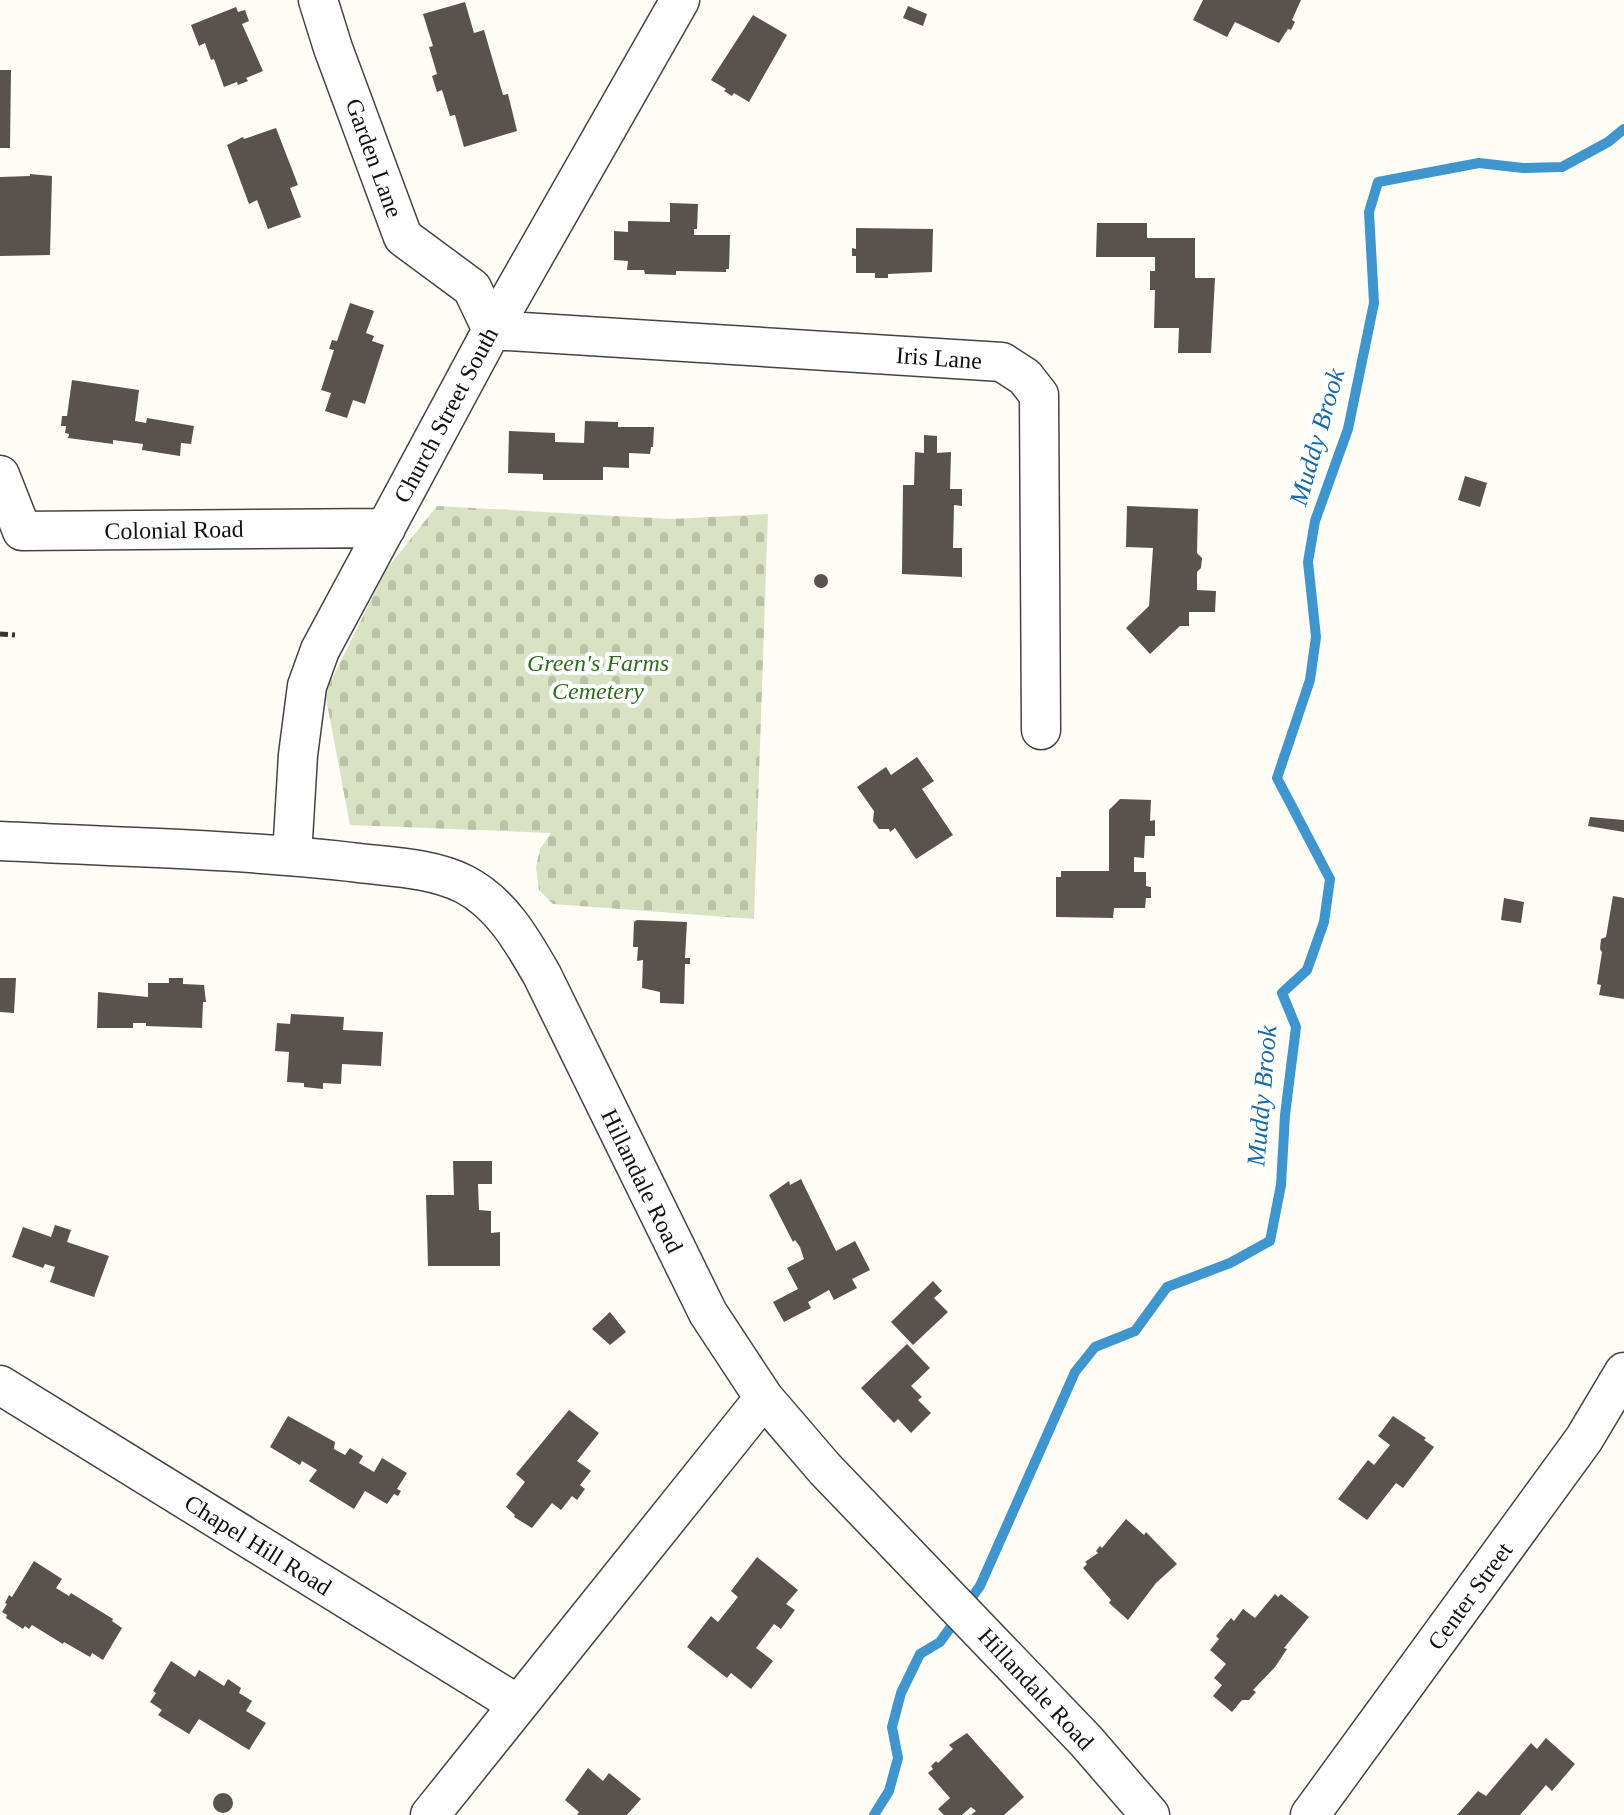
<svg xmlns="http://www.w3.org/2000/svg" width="1624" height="1815" font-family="Georgia,serif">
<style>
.cemetery{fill:url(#cemetery-stones)}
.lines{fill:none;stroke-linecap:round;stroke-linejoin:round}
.stream{stroke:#3f96cf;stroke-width:10}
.building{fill:#5a524d}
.street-casing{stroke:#444;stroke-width:41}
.path{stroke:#333;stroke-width:5;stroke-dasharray:8 4;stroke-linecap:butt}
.street{stroke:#fff;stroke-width:38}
.labels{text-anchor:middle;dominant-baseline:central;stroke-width:8;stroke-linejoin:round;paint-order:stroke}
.street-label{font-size:24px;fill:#111;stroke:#fff}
.park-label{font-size:24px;font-style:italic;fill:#2f6b1f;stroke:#fff}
.water-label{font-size:26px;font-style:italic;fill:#1768a6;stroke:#fff}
</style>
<defs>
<pattern id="cemetery-stones" width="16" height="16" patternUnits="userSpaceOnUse" patternTransform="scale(2)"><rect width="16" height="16" fill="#d9e3c4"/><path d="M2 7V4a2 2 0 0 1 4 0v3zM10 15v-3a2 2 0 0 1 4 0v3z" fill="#b9c2a7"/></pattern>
</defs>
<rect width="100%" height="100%" fill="#fffdf5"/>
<path class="cemetery" d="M437 506 672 519 768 514 754 919 553 904 539 890 536 867 540 849 551 833 350 825 325 693 386 570Z"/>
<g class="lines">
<path class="stream" d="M967 1604 980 1586 1075 1372 1095 1347 1135 1331 1167 1287 1230 1263 1270 1241 1281 1185 1285 1115 1296 1027 1282 993 1307 970 1324 922 1330 879 1277 778 1310 680 1316 637 1308 562 1315 521 1348 429 1374 303 1369 212 1378 182 1479 163 1523 168 1562 167 1608 142 1624 129
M874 1815 889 1791 898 1758 892 1727 901 1693 920 1654 940 1642 958 1617"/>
</g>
<path class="building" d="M1203 0H1301L1292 20 1295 22 1291 30 1288 29 1279 43 1235 22 1227 37 1193 20Z
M465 2 474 33 484 30 503 95 508 94 517 131 464 147 455 115 450 116 442 90 437 92 432 76 437 74 429 47 433 46 423 14Z
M908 6 927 14 923 26 903 18Z
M236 7 238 12 245 10 249 21 242 24 263 71 246 78 248 81 238 85 237 82 224 87 214 59 211 60 205 43 199 46 191 25Z
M753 15 787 35 749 102 734 93 732 96 724 91 726 89 711 80Z
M0 70H11L10 148H0Z
M276 128 298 185 290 188 301 217 268 229 257 200 249 204 227 145 243 137 244 139Z
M30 174 52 176 50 255 0 256V177L30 176Z
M670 203 698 204 697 229H694V235H730L729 269H726V272L676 271V275L645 274 644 270H627L628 261 614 260V231L628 232V221L670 222Z
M1097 223H1147V238H1195V278H1215L1211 353H1178L1179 328H1154L1155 290H1150V271H1155V257H1096Z
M856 228 933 229 932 272 888 274V278H875V273H856V256H852V248L856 249Z
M350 303 374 311 366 333 374 336 372 341 384 345 365 404 353 400 347 418 325 411 331 393 321 390 334 350 329 349 332 340 337 341Z
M72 380 139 390 135 421 146 423 147 418 194 426 191 444 181 443 180 456 142 450 143 444 113 440V444L68 438 69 434 65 433 66 426H61L62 416H67Z
M585 421 618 422V427H654L653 447H651L650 454 629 453V468L603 467V480H543V474L508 473 509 431 555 433V442L584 443Z
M924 435 937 436V453L951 452 950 489H962V506L954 505 953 548H962V577L902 574 903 485H914L915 452 924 453Z
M1465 476 1487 483 1480 507 1458 500Z
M1127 506 1198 509 1197 553 1202 558 1201 568 1197 572V590L1216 591 1215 612H1189V626H1180L1150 654 1126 628 1149 606 1153 548 1126 547Z
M814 581a7 7 0 1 1 14 0a7 7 0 1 1-14 0Z
M917 757 934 781 922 789 953 835 916 859 895 828 890 832 889 829H879L873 821 874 811 857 787 886 767 891 775Z
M1120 799 1151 800 1150 821 1155 820V836H1145L1144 858 1134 857V872H1146V886L1151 887V898H1146L1145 908H1114L1113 918 1056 917V877H1061V871H1109V810Z
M1590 817 1624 820V832L1588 826Z
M1613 896 1624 898V999L1599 995 1601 985 1597 984 1602 952 1600 949 1601 939 1606 937Z
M1504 898 1524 902 1521 923 1501 920Z
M637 920 687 922 685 958H690V964H685L684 1004 660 1003V992L642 988 643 960 637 961 638 947H633L634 922Z
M0 978H16L14 1013 0 1012Z
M169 978H183V984L204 985 206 1002H203L202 1028 146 1026V1023H133V1028H97L98 992 148 997V983H169Z
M291 1014 344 1017 343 1030 383 1032 381 1066 342 1064 341 1084 323 1083V1089L304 1087V1083L287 1082 289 1052 275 1051 277 1023 290 1024Z
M453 1161H492V1184H478L479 1210 491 1211V1233L500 1232V1266H428L426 1195H454Z
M801 1179 836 1251 855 1241 870 1270 852 1279 857 1288 834 1300 829 1290 808 1302 811 1308 784 1322 773 1302 798 1289 787 1268 804 1259 800 1247 795 1240 793 1242 769 1195 789 1181 790 1185Z
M55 1225 71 1230 67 1242 109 1256 94 1297 50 1282 55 1267 45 1264 43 1268 12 1257 23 1227 51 1237Z
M933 1281 942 1291 934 1298 948 1312 913 1345 891 1322Z
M610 1312 626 1332 610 1345 592 1329Z
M907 1344 930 1368 911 1386 922 1397 918 1400 931 1413 911 1433 898 1419 894 1423 861 1388Z
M569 1410 599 1433 577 1461 591 1471 580 1485 585 1489 577 1500 572 1496 561 1510 552 1503 532 1528 514 1517 515 1515 506 1507 525 1482 516 1474Z
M288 1416 335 1442 334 1449 345 1455 350 1448 363 1456 359 1463 374 1472 382 1458 407 1473 397 1489 401 1491 398 1496 394 1494 387 1504 365 1491 354 1509 309 1481 317 1470 302 1461 300 1465 270 1447Z
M1393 1416 1426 1438 1424 1440 1434 1447 1403 1488 1396 1483 1367 1520 1338 1499 1368 1460 1374 1465 1390 1445 1378 1436Z
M1126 1519 1144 1535 1146 1532 1177 1564 1156 1583 1128 1620 1109 1603 1111 1600 1083 1568 1087 1564 1085 1562 1098 1553 1096 1551 1100 1546 1102 1548Z
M757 1557 798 1590 786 1604 795 1610 781 1629 774 1624 756 1648 773 1661 751 1689 731 1673 727 1678 687 1647 711 1616 718 1622 738 1597 731 1591Z
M34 1561 62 1579 56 1588 69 1596 71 1593 113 1619 112 1621 122 1628 103 1660 92 1653 90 1657 64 1642 63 1644 32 1625 29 1629 25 1626 23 1629 6 1618 7 1615 2 1612 7 1604 5 1603 9 1595 12 1597Z
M1275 1594 1278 1597 1281 1594 1309 1617 1284 1648 1287 1649 1275 1667 1253 1690 1256 1692 1249 1700H1242L1232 1712 1213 1696 1222 1685 1214 1678 1226 1664 1210 1650 1219 1639 1216 1636 1231 1618 1234 1621 1243 1609 1255 1618Z
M171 1661 195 1677 199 1670 224 1686 228 1679 241 1688 239 1693 252 1701 246 1711 266 1723 249 1750 199 1719 189 1734 158 1715 162 1710 150 1702 156 1693 153 1691Z
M967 1733 1024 1797 1004 1815H971L976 1811 971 1807 962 1815H944L938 1809 950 1798 928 1773 933 1769 931 1766 936 1761 938 1763 953 1749 949 1745Z
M1546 1738 1575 1764 1552 1791 1546 1785 1520 1815H1457L1478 1791 1486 1796 1531 1743 1537 1749Z
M588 1768 603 1781 609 1773 641 1799 627 1815H577L579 1812 565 1800Z
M213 1803a10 10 0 1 1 20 0a10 10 0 1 1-20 0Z"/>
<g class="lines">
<g class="street-casing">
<path id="street" d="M318 0 333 48 403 237 472 288 492 330 1002 362 1025 377 1039 395 1041 730
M0 475 22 531 386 528
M0 841C117 847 235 849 351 862 388 867 430 867 464 884 501 903 522 940 542 975L708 1313 764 1398 825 1469 1086 1741 1150 1815
M292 856 298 755 307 686 320 650 492 330 680 0
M0 1385 517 1704
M430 1815 764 1398
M1310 1815 1584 1439 1624 1372"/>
</g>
<path class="path" d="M0 634 15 635"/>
<use href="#street" class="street"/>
</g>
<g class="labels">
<g class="street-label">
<text transform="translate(374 158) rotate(70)">Garden Lane</text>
<text transform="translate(939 358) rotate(4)">Iris Lane</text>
<text transform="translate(446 415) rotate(-62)">Church Street South</text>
<text transform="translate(174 530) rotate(-1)">Colonial Road</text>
<text transform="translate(642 1181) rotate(64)">Hillandale Road</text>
<text transform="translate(258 1545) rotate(32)">Chapel Hill Road</text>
<text transform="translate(1470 1596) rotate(-54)">Center Street</text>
<text transform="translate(1036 1689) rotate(47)">Hillandale Road</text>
</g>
<g class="park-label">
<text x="598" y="663">Green's Farms<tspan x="598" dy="28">Cemetery</tspan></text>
</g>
<g class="water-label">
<text transform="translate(1317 437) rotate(-74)">Muddy Brook</text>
<text transform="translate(1262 1096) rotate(-85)">Muddy Brook</text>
</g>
</g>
</svg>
